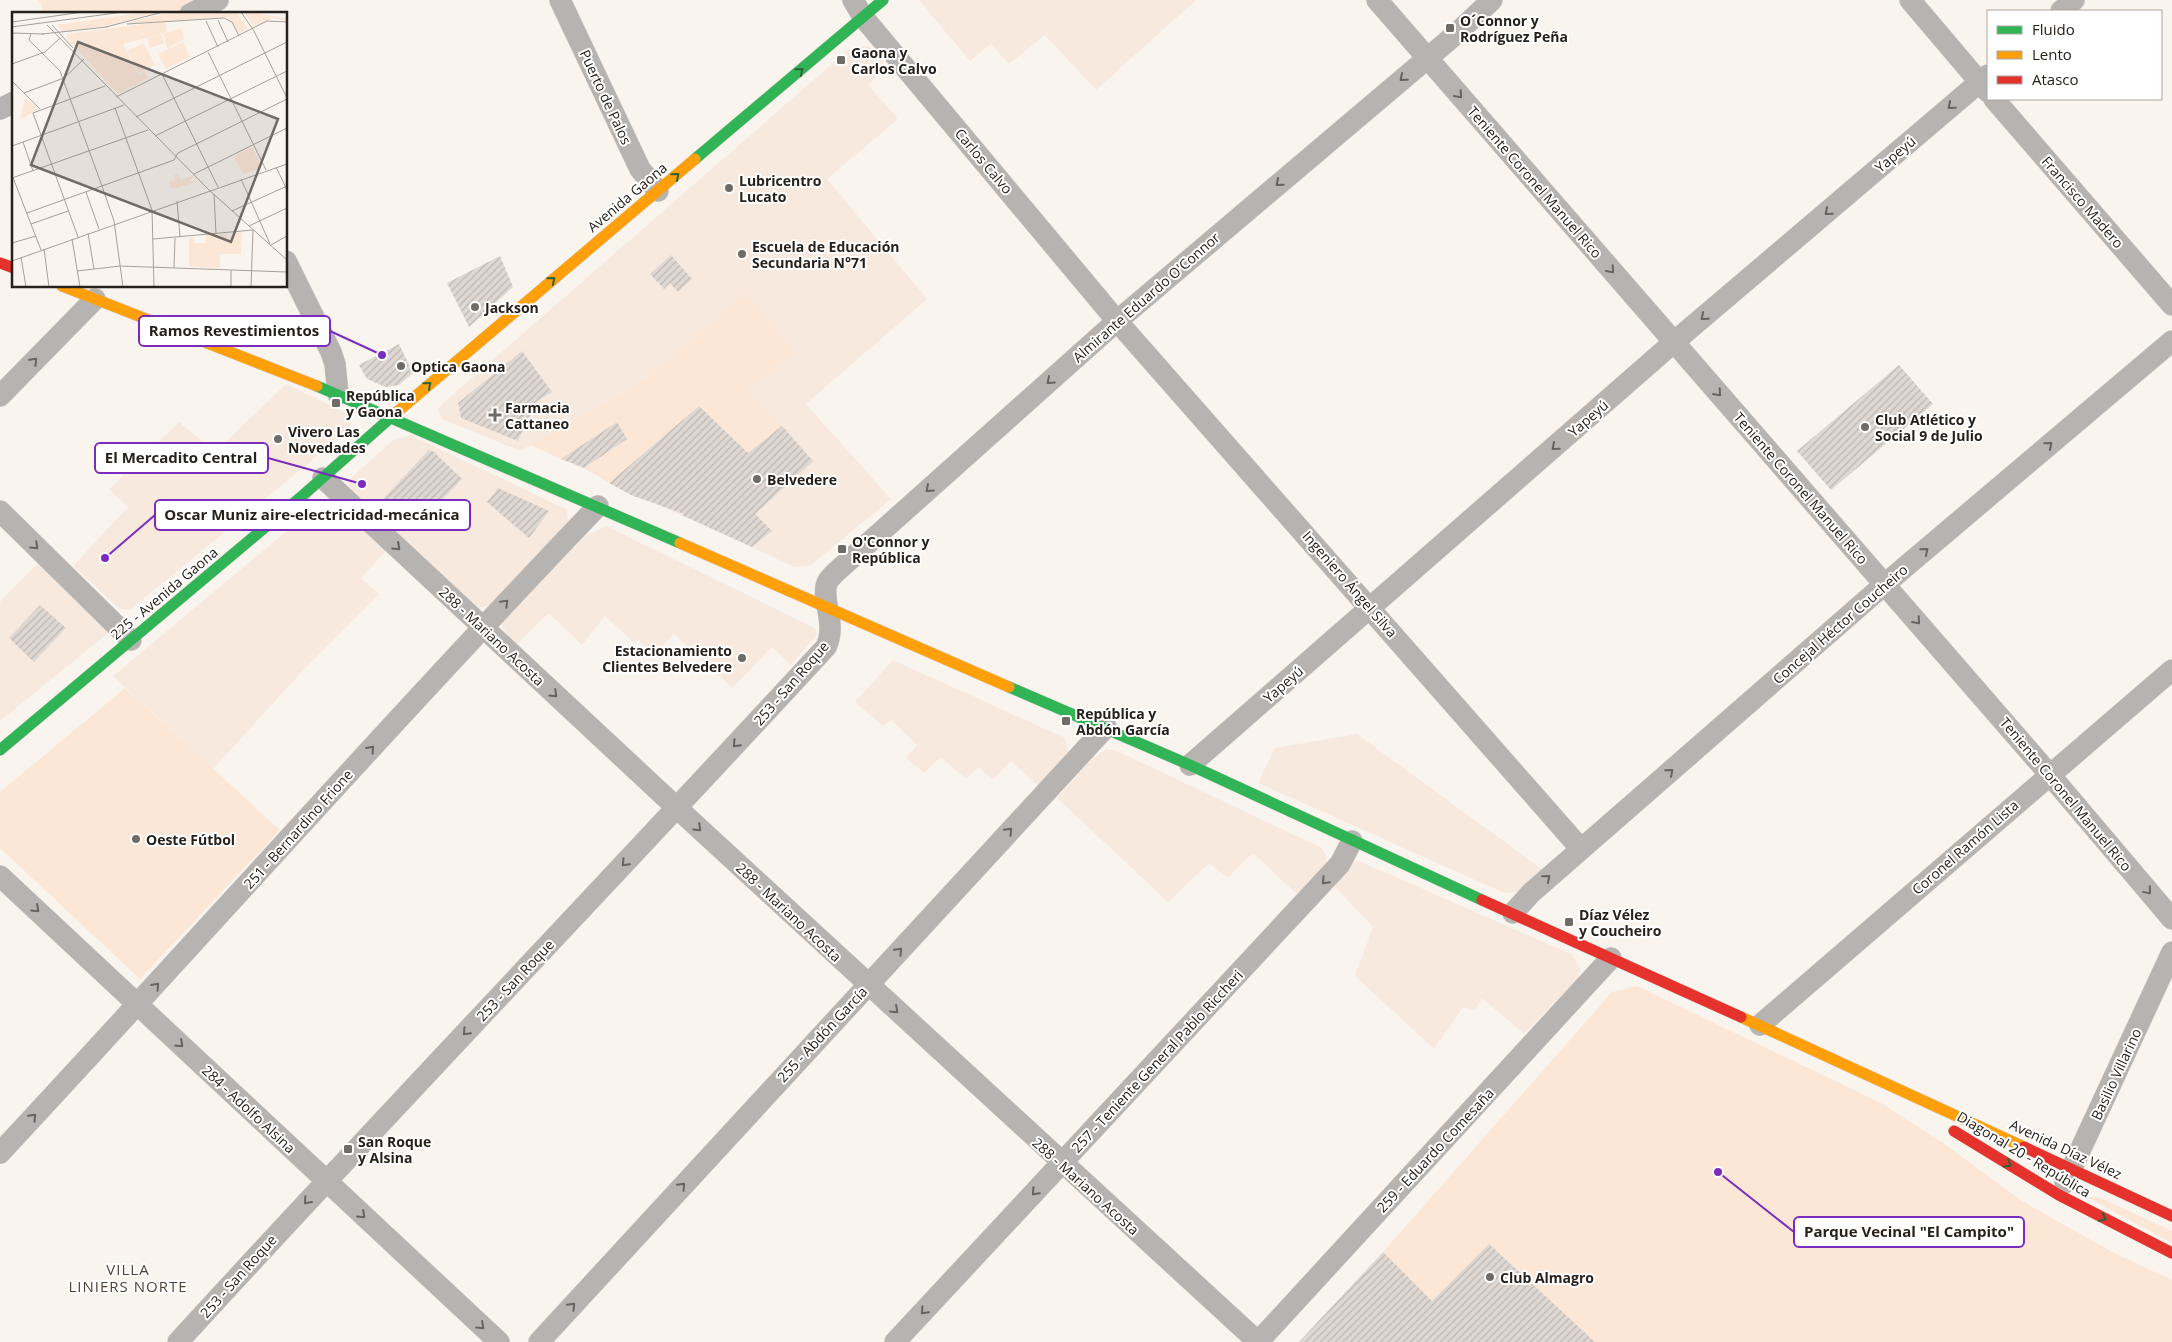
<svg xmlns="http://www.w3.org/2000/svg" width="2172" height="1342" font-family="'Open Sans',sans-serif">
<style>
.built{fill:#f8e9df}
.green{fill:#fce7d7}
.building{fill:url(#building-hatch)}
.lines{fill:none;stroke-linecap:round;stroke-linejoin:round}
.street-casing{stroke:#d7d2ce;stroke-width:22}
.fast-casing{stroke:#d7d2ce;stroke-width:12}
.slow-casing{stroke:#d7d2ce;stroke-width:12}
.jam-casing{stroke:#d7d2ce;stroke-width:12}
.street{stroke:#b6b3b1;stroke-width:21}
.fast{stroke:#30b455;stroke-width:11}
.slow{stroke:#ff9f0a;stroke-width:11}
.jam{stroke:#e5322d;stroke-width:11}
.oneway{stroke:#2b6336}
.oneway2{stroke:#67635f}
.poi-dot{fill:#716b66;stroke:#fff;stroke-width:2}
.labels{text-anchor:middle;dominant-baseline:central;stroke-width:4;stroke-linejoin:round;paint-order:stroke}
.poi-label{font-size:14px;font-weight:bold;fill:#27211c;stroke:#fff;text-anchor:start}
.street-label{font-size:14px;fill:#27211c;stroke:#fff}
.neighbourhood-label{font-size:15px;letter-spacing:1px;fill:#524338;stroke:#fff}
.inset-road{fill:none;stroke:#a6a09b;stroke-width:1}
.view{fill:#716b66;fill-opacity:0.15;stroke:#716b66;stroke-width:2.5}
.inset-edge{fill:none;stroke:#27211c;stroke-width:2.5}
.leader{fill:none;stroke:#7b2cbf;stroke-width:2}
.callout-dot{fill:#7b2cbf;stroke:#fff;stroke-width:2}
.callout{fill:#fff;stroke:#7b2cbf;stroke-width:2}
.callout-label{font-size:15px;text-anchor:middle;font-weight:bold;fill:#27211c}
</style>
<defs>
<pattern id="building-hatch" width="6" height="6" patternUnits="userSpaceOnUse" patternTransform="scale(1.25)"><rect width="6" height="6" fill="#ded7d2"/><path d="M-1 1l2-2M0 6l6-6M5 7l2-2" fill="none" stroke="#beb8b4"/></pattern>
</defs>
<rect width="100%" height="100%" fill="#faf4ef"/>
<path class="built" d="M919 0H1196L1096 90 1045 35 1009 64 991 44 970 61Z
M860 46H868L875 51 887 68 868 85 898 119 827 179 927 299 806 404 891 499 811 565 795 567 656 504 731 437 747 454 745 292 660 368 621 394 520 451 442 419 438 410 442 404 848 50Z
M286 384 345 412 351 423 349 430 131 609H120L73 566 128 507 109 489 179 422 215 452Z
M410 435 566 509 569 522 498 600 489 605 482 607 474 605 348 492 349 482 353 476 392 441Z
M325 504 338 506 386 551 361 578 379 594 308 665 213 769 113 676 318 505Z
M606 526 815 628 817 634 791 665 772 647 732 688 674 634 654 654 638 640 634 643 605 616 582 645 549 613 516 645 502 627 504 618 587 535Z
M41 560 108 627 107 634 0 721V602Z
M893 660 1065 738 1068 751 1041 789 1011 761 993 780 979 767 966 779 941 757 924 773 906 758 917 745 891 720 883 726 855 702Z
M1357 734 1543 870 1518 891 1511 893 1502 892 1258 783 1275 748Z
M1107 749 1117 751 1322 848 1326 855 1327 863 1300 897 1253 853 1228 878 1209 863 1168 902 1057 798 1093 758Z
M1359 861 1571 954 1578 963 1580 970 1578 978 1524 1034 1482 998 1475 1010 1463 1007 1434 1049 1355 976 1373 927 1332 884 1351 862Z"/>
<path class="green" d="M38 0H199L171 14H46Z
M745 292 795 352 747 390 782 426 747 454 699 406 609 483 584 468 627 439 617 422 561 459 530 445 621 394 660 368Z
M125 688 280 830 140 979 0 848V792Z
M1637 986 1881 1103 1943 1143 2022 1201 2116 1254 2172 1280V1342H1595L1489 1245 1432 1301 1383 1252 1612 992Z
M2087 1197H2099L2172 1231V1243Z"/>
<path class="building" d="M671 255 692 279 678 292 670 283 664 289 650 274Z
M500 256 513 287 469 327 447 283Z
M399 344 413 373 399 385 386 387 367 379 359 365Z
M522 351 552 392 536 402 518 441 461 418 458 403Z
M1899 365 1933 404 1831 490 1797 451Z
M699 406 748 453 782 426 813 461 755 514 772 531 752 547 682 515 684 514 631 495 609 483Z
M617 422 627 439 584 468 561 459Z
M429 450 434 452 462 479 414 530 382 500Z
M498 488 549 511 529 538 487 502Z
M40 605 66 628 34 662 9 638Z
M1489 1244 1595 1342H1299L1383 1252 1432 1301Z"/>
<g class="lines">
<g class="street-casing">
<path id="street" d="M560 0 640 169 658 191
M853 0 863 17 1117 321 1581 849
M1377 0 2050 775 2172 919
M1910 0 1988 92
M2061 11 2074 0
M190 14 218 0
M1994 99 2172 305
M0 109 14 102
M286 261 331 352 335 364 338 394
M0 396 95 299
M323 478 677 808 1258 1342
M0 511 131 640
M1190 765 1674 342 1988 75
M0 876 499 1342
M1513 913 1531 893 1885 584 2172 341
M1760 1025 2172 670
M0 1153C200 938 395 718 598 506
M2065 1183 2172 952
M178 1342C392 1108 611 880 826 647 838 623 819 597 828 581 830 578 834 574 836 572L1117 321 1456 34 1492 0
M539 1342 1106 727
M895 1342 1340 864 1352 841
M1258 1342 1611 958"/>
</g>
<g class="fast-casing">
<path id="fast" d="M695 159 883 0
M317 386 680 543
M1009 687 1190 765 1482 900
M0 750 301 497 397 412"/>
</g>
<g class="slow-casing">
<path id="slow" d="M62 286 317 386
M397 412 695 159
M680 543 1009 687
M1741 1017 2024 1147"/>
</g>
<g class="jam-casing">
<path id="jam" d="M0 263 14 268
M1482 900 1741 1017
M1954 1131 2059 1195 2172 1253
M2024 1147 2172 1216"/>
</g>
<use href="#street" class="street"/>
<use href="#fast" class="fast"/>
<use href="#slow" class="slow"/>
<use href="#jam" class="jam"/>
</g>
<defs><path id="oneway-chevron" d="M-2-3.5L2.5 0L-2 3.5" fill="none" stroke-width="1.6" stroke-linecap="round" stroke-linejoin="round" transform="scale(1.25)"/></defs>
<g class="oneway">
<use href="#oneway-chevron" transform="translate(800 71) rotate(-40)"/>
<use href="#oneway-chevron" transform="translate(676 176) rotate(-40)"/>
<use href="#oneway-chevron" transform="translate(552 280) rotate(-40)"/>
<use href="#oneway-chevron" transform="translate(428 385) rotate(-40)"/>
<use href="#oneway-chevron" transform="translate(2008 1164) rotate(32)"/>
<use href="#oneway-chevron" transform="translate(2103 1218) rotate(27)"/>
</g>
<g class="oneway2">
<use href="#oneway-chevron" transform="translate(1403 78) rotate(140)"/>
<use href="#oneway-chevron" transform="translate(1459 95) rotate(49)"/>
<use href="#oneway-chevron" transform="translate(1951 106) rotate(140)"/>
<use href="#oneway-chevron" transform="translate(1279 183) rotate(140)"/>
<use href="#oneway-chevron" transform="translate(1828 212) rotate(140)"/>
<use href="#oneway-chevron" transform="translate(1611 270) rotate(49)"/>
<use href="#oneway-chevron" transform="translate(1704 317) rotate(140)"/>
<use href="#oneway-chevron" transform="translate(34 361) rotate(-46)"/>
<use href="#oneway-chevron" transform="translate(1050 381) rotate(138)"/>
<use href="#oneway-chevron" transform="translate(1718 393) rotate(49)"/>
<use href="#oneway-chevron" transform="translate(2049 445) rotate(-40)"/>
<use href="#oneway-chevron" transform="translate(1555 447) rotate(139)"/>
<use href="#oneway-chevron" transform="translate(929 489) rotate(138)"/>
<use href="#oneway-chevron" transform="translate(35 546) rotate(44)"/>
<use href="#oneway-chevron" transform="translate(397 547) rotate(43)"/>
<use href="#oneway-chevron" transform="translate(1925 551) rotate(-40)"/>
<use href="#oneway-chevron" transform="translate(505 603) rotate(-46)"/>
<use href="#oneway-chevron" transform="translate(1917 621) rotate(49)"/>
<use href="#oneway-chevron" transform="translate(554 694) rotate(43)"/>
<use href="#oneway-chevron" transform="translate(736 744) rotate(133)"/>
<use href="#oneway-chevron" transform="translate(371 749) rotate(-48)"/>
<use href="#oneway-chevron" transform="translate(1670 772) rotate(-41)"/>
<use href="#oneway-chevron" transform="translate(698 828) rotate(43)"/>
<use href="#oneway-chevron" transform="translate(1009 831) rotate(-47)"/>
<use href="#oneway-chevron" transform="translate(625 863) rotate(133)"/>
<use href="#oneway-chevron" transform="translate(1547 878) rotate(-41)"/>
<use href="#oneway-chevron" transform="translate(1325 881) rotate(133)"/>
<use href="#oneway-chevron" transform="translate(2148 891) rotate(50)"/>
<use href="#oneway-chevron" transform="translate(36 909) rotate(43)"/>
<use href="#oneway-chevron" transform="translate(899 951) rotate(-47)"/>
<use href="#oneway-chevron" transform="translate(156 986) rotate(-48)"/>
<use href="#oneway-chevron" transform="translate(895 1010) rotate(43)"/>
<use href="#oneway-chevron" transform="translate(466 1032) rotate(133)"/>
<use href="#oneway-chevron" transform="translate(180 1044) rotate(43)"/>
<use href="#oneway-chevron" transform="translate(33 1117) rotate(-47)"/>
<use href="#oneway-chevron" transform="translate(682 1186) rotate(-47)"/>
<use href="#oneway-chevron" transform="translate(1035 1192) rotate(133)"/>
<use href="#oneway-chevron" transform="translate(307 1201) rotate(132)"/>
<use href="#oneway-chevron" transform="translate(362 1215) rotate(43)"/>
<use href="#oneway-chevron" transform="translate(572 1306) rotate(-47)"/>
<use href="#oneway-chevron" transform="translate(924 1311) rotate(133)"/>
<use href="#oneway-chevron" transform="translate(481 1326) rotate(43)"/>
</g>
<g class="poi-dot">
<rect x="1445" y="23" width="10" height="10" rx="2.5"/>
<rect x="836" y="55" width="10" height="10" rx="2.5"/>
<circle cx="729" cy="188" r="5"/>
<circle cx="742" cy="254" r="5"/>
<circle cx="475" cy="307" r="5"/>
<circle cx="401" cy="366" r="5"/>
<rect x="331" y="398" width="10" height="10" rx="2.5"/>
<path d="M492.5 407.5h5v5h5v5h-5v5h-5v-5h-5v-5h5z"/>
<circle cx="1865" cy="427" r="5"/>
<circle cx="278" cy="439" r="5"/>
<circle cx="757" cy="479" r="5"/>
<rect x="837" y="544" width="10" height="10" rx="2.5"/>
<circle cx="742" cy="658" r="5"/>
<rect x="1061" y="716" width="10" height="10" rx="2.5"/>
<circle cx="136" cy="839" r="5"/>
<rect x="1564" y="917" width="10" height="10" rx="2.5"/>
<rect x="343" y="1144" width="10" height="10" rx="2.5"/>
<circle cx="1490" cy="1277" r="5"/>
</g>
<g class="labels">
<g class="poi-label">
<text x="1460" y="20">O´Connor y<tspan x="1460" dy="16">Rodríguez Peña</tspan></text>
<text x="851" y="52">Gaona y<tspan x="851" dy="16">Carlos Calvo</tspan></text>
<text x="739" y="180">Lubricentro<tspan x="739" dy="16">Lucato</tspan></text>
<text x="752" y="246">Escuela de Educación<tspan x="752" dy="16">Secundaria N°71</tspan></text>
<text x="485" y="307">Jackson</text>
<text x="411" y="366">Optica Gaona</text>
<text x="346" y="395">República<tspan x="346" dy="16">y Gaona</tspan></text>
<text x="505" y="407">Farmacia<tspan x="505" dy="16">Cattaneo</tspan></text>
<text x="1875" y="419">Club Atlético y<tspan x="1875" dy="16">Social 9 de Julio</tspan></text>
<text x="288" y="431">Vivero Las<tspan x="288" dy="16">Novedades</tspan></text>
<text x="767" y="479">Belvedere</text>
<text x="852" y="541">O'Connor y<tspan x="852" dy="16">República</tspan></text>
<text x="732" y="650" text-anchor="end">Estacionamiento<tspan x="732" dy="16">Clientes Belvedere</tspan></text>
<text x="1076" y="713">República y<tspan x="1076" dy="16">Abdón García</tspan></text>
<text x="146" y="839">Oeste Fútbol</text>
<text x="1579" y="914">Díaz Vélez<tspan x="1579" dy="16">y Coucheiro</tspan></text>
<text x="358" y="1141">San Roque<tspan x="358" dy="16">y Alsina</tspan></text>
<text x="1500" y="1277">Club Almagro</text>
</g>
<g class="street-label">
<text transform="translate(606 97) rotate(65)">Puerto de Palos</text>
<text transform="translate(1895 154) rotate(-40)">Yapeyú</text>
<text transform="translate(984 161) rotate(50)">Carlos Calvo</text>
<text transform="translate(1535 182) rotate(49)">Teniente Coronel Manuel Rico</text>
<text transform="translate(627 197) rotate(-40)">Avenida Gaona</text>
<text transform="translate(2083 202) rotate(49)">Francisco Madero</text>
<text transform="translate(1146 297) rotate(-41)">Almirante Eduardo O'Connor</text>
<text transform="translate(1588 418) rotate(-41)">Yapeyú</text>
<text transform="translate(1801 488) rotate(49)">Teniente Coronel Manuel Rico</text>
<text transform="translate(1350 584) rotate(49)">Ingeniero Ángel Silva</text>
<text transform="translate(164 593) rotate(-40)">225 - Avenida Gaona</text>
<text transform="translate(1840 624) rotate(-41)">Concejal Héctor Coucheiro</text>
<text transform="translate(492 636) rotate(43)">288 - Mariano Acosta</text>
<text transform="translate(791 683) rotate(-49)">253 - San Roque</text>
<text transform="translate(1283 684) rotate(-41)">Yapeyú</text>
<text transform="translate(2066 794) rotate(50)">Teniente Coronel Manuel Rico</text>
<text transform="translate(298 829) rotate(-48)">251 - Bernardino Frione</text>
<text transform="translate(1965 847) rotate(-41)">Coronel Ramón Lista</text>
<text transform="translate(789 912) rotate(43)">288 - Mariano Acosta</text>
<text transform="translate(515 980) rotate(-47)">253 - San Roque</text>
<text transform="translate(822 1034) rotate(-47)">255 - Abdón García</text>
<text transform="translate(1157 1061) rotate(-47)">257 - Teniente General Pablo Riccheri</text>
<text transform="translate(2116 1074) rotate(-65)">Basilio Villarino</text>
<text transform="translate(249 1109) rotate(43)">284 - Adolfo Alsina</text>
<text transform="translate(2066 1149) rotate(25)">Avenida Díaz Vélez</text>
<text transform="translate(1435 1150) rotate(-47)">259 - Eduardo Comesaña</text>
<text transform="translate(2024 1154) rotate(31)">Diagonal 20 - República</text>
<text transform="translate(1086 1186) rotate(42)">288 - Mariano Acosta</text>
<text transform="translate(238 1276) rotate(-48)">253 - San Roque</text>
</g>
<g class="neighbourhood-label">
<text x="128" y="1269">VILLA<tspan x="128" dy="17">LINIERS NORTE</tspan></text>
</g>
</g>
<g transform="translate(12 12)">
<rect width="275" height="275" fill="#faf4ef"/>
<path d="M136 0H148L94 14 51 20 44 13ZM159 0H225L236 17 227 22 216 5 110 12ZM232 0 275 6V9L261 6 242 15ZM153 9 155 19 149 22 152 31 138 36 135 27 146 23 111 32 126 63 133 60 136 66 106 82 54 25 56 22ZM169 16 173 27 155 36 151 22ZM171 30 178 45 154 57 146 42ZM132 31 143 53 127 61 115 39ZM13 85 26 97 10 107 9 103ZM240 135 250 156 231 162 222 144ZM166 162 169 168 180 164 181 166 177 169 186 170 160 177 158 170 164 168 162 163ZM230 220 229 242H208V256L177 255V226L182 225V231H194V223L214 222 216 229 221 228V221Z" fill="#fce7d7"/>
<path class="inset-road" d="M229 0 242 19 275 86M206 8 216 30M194 9 206 35M0 10 71 0M115 12 212 6 220 10 227 24M35 13 197 178 275 248M40 13 61 36M0 15 111 0M94 15 151 0M0 21 32 22M19 22 17 28 48 59 90 174 102 209 111 275M30 22 95 15M196 40 254 158M0 52 33 40 48 26M150 62 206 175M0 69 28 97M12 81 52 66 72 47M104 85 255 9 275 10M103 96 140 198 142 275M124 105 275 30M143 124 275 59M11 130 21 159M0 134 112 93M264 155 275 178M182 162 275 116M0 163 29 238M0 166 136 118M229 167 258 232M74 180 87 217M202 182 204 222M165 189 168 225M220 199 275 174M15 201 162 148 166 141 275 87M19 212 56 199M237 214 275 196M76 221 82 257M66 225 21 101 93 74M60 227 68 275M141 227 241 218 239 275M0 231 24 224M259 233 275 224M32 237 37 275M9 245 14 275M0 249 275 152M162 256 163 226M65 259 108 254 275 260M219 275V258"/>
<path class="view" d="M66 30 266 107 219 230 19 153Z"/>
<rect width="275" height="275" class="inset-edge"/>
</g>
<path class="leader" d="M382 355L330 331M362 484L268 458M105 558L155 515M1718 1172L1794 1232"/>
<g class="callout-dot">
<circle cx="382" cy="355" r="5"/>
<circle cx="362" cy="484" r="5"/>
<circle cx="105" cy="558" r="5"/>
<circle cx="1718" cy="1172" r="5"/>
</g>
<g class="callout">
<rect x="139" y="316" width="191" height="30" rx="5"/>
<rect x="95" y="443" width="173" height="30" rx="5"/>
<rect x="155" y="500" width="315" height="30" rx="5"/>
<rect x="1794" y="1217" width="230" height="30" rx="5"/>
</g>
<g class="callout-label">
<text x="234" y="336">Ramos Revestimientos</text>
<text x="181" y="463">El Mercadito Central</text>
<text x="312" y="520">Oscar Muniz aire-electricidad-mecánica</text>
<text x="1909" y="1237">Parque Vecinal "El Campito"</text>
</g>
<rect x="1987" y="10" width="175" height="90" fill="#ffffff" stroke="#a9a6a4"/>
<rect x="1997" y="26" width="25" height="8" fill="#30b455" stroke="#a9a6a4"/>
<text x="2032" y="35" font-size="15" fill="#27211c">Fluido</text>
<rect x="1997" y="51" width="25" height="8" fill="#ff9f0a" stroke="#a9a6a4"/>
<text x="2032" y="60" font-size="15" fill="#27211c">Lento</text>
<rect x="1997" y="76" width="25" height="8" fill="#e5322d" stroke="#a9a6a4"/>
<text x="2032" y="85" font-size="15" fill="#27211c">Atasco</text>
</svg>
